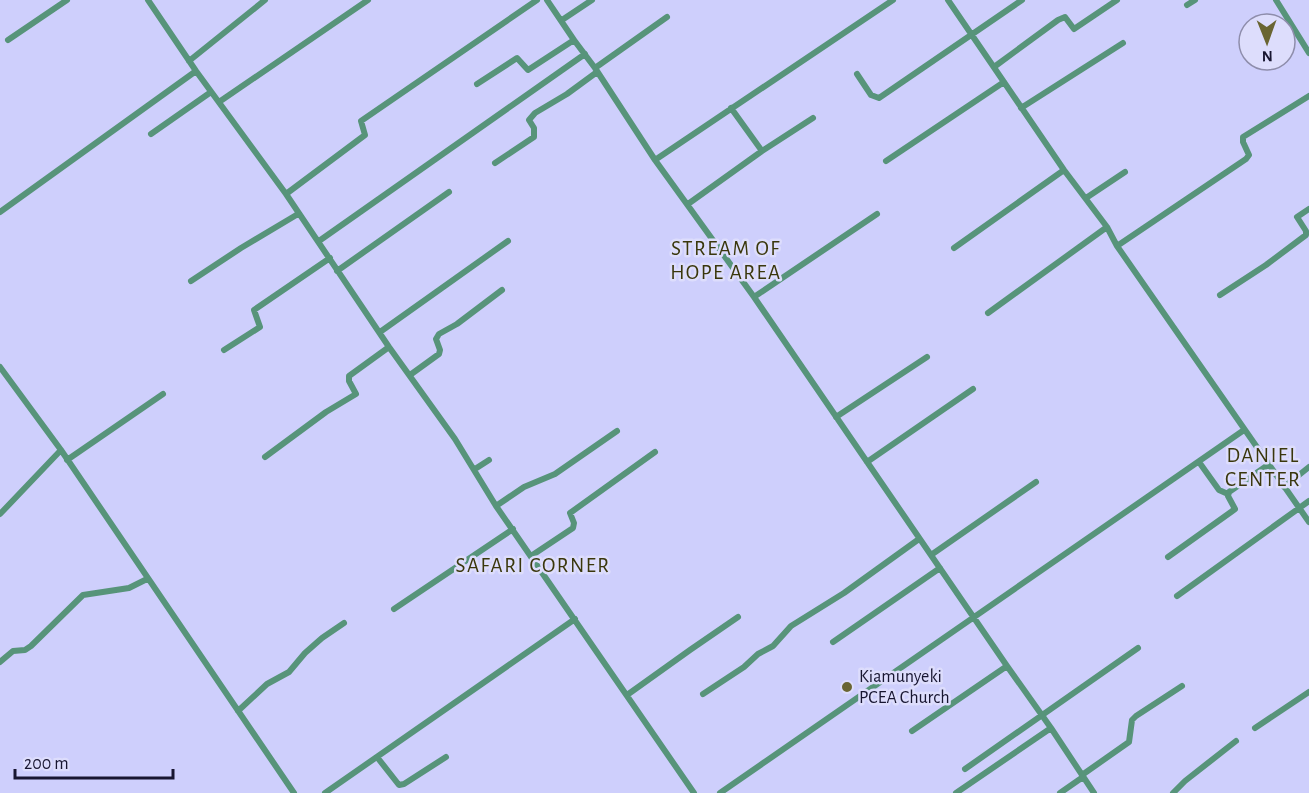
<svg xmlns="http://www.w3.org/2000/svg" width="1309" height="793" font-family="'Alegreya Sans',sans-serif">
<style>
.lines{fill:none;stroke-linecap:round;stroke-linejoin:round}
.minor{stroke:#57947a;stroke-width:6}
.poi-dot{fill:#6a6532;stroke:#ddddfc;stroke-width:2}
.labels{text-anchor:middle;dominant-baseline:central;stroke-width:5;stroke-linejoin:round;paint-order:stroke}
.poi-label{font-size:18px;fill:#181631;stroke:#ddddfc;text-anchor:start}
.quarter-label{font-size:21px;letter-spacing:1.5px;fill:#3a370c;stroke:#ddddfc}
</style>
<rect width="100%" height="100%" fill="#cecffc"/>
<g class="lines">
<path class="minor" d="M148 0 196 71 286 194 389 347 455 439 496 506 694 793
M547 0 574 40 595 68 655 160 754 297 1007 666 1051 728 1094 793
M948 0 1064 170 1107 227 1117 246 1309 522
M1276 0 1309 53
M1187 5 1195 0
M562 20 592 0
M8 40 67 0
M189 61 265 0
M994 67 1058 20 1065 17 1074 29 1117 0
M595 68 667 17
M857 74 871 95 879 98 1022 0
M477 84 517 58 528 70 574 40
M219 102 368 0
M731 108 762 151
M1021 108 1123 43
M151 134 211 92
M655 160 893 0
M886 161 1004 82
M495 163 534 137V128L529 120 535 113 567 94 597 72
M286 194 365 135 361 121 537 0
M1086 198 1125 172
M688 204 762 151 813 118
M0 212 196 71
M319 241 585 54
M1117 246 1246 159 1249 155 1243 142V137L1309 96
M954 248 1064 170
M337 271 449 192
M191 281 241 248 298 214
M1220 295 1266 265 1306 235V231L1297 217 1309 209
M754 297 877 214
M988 313 1107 227
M380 332 508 241
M224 350 260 327 254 310 330 258
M0 367 61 450 294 793
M410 375 439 354 440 350 436 339 439 334 457 324 502 290
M836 417 927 357
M265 457 326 412 356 394 349 381V376L389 347
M67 460 163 394
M867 462 973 389
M1199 462 1219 490 1228 494
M475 469 489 460
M1284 487 1309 467
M496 506 524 487 555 474 617 431
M0 514 61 450
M931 555 1036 482
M531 556 573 528 574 523 570 513 655 452
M1168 557 1231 512 1235 509 1228 496 1229 492 1268 465
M1177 596 1309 501
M394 609 513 529
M833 642 940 568
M0 662 13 651 25 650 31 646 83 595 129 588 147 579
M703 694 744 667 758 654 773 646 791 626 844 593 919 539
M627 695 690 650 738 617
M238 711 267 684 289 672 305 653 322 638 344 623
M1255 728 1309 692
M912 731 1007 666
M377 757 399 785 404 784 446 757
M965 769 1138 648
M1082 775 1129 742 1132 720 1136 716 1182 686
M325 793 575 619
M720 793 1244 430
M956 793 1051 728
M1060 793 1083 777
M1173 793 1185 781 1236 741"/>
</g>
<circle class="poi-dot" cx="847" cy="687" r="6"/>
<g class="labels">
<g class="poi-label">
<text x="859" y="677">Kiamunyeki<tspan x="859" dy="21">PCEA Church</tspan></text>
</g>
<g class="quarter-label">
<text x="726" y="248">STREAM OF<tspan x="726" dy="24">HOPE AREA</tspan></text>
<text x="1263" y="455">DANIEL<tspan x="1263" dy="24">CENTER</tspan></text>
<text x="533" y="565">SAFARI CORNER</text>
</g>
</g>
<g transform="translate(1267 42) rotate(179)"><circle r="28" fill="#ddddfc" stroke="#8e8dab" stroke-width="1.5"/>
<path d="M0-4.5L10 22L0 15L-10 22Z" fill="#6a6532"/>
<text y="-9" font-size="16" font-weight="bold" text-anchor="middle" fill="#181631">N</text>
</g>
<path d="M15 769v9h158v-9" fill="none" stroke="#181631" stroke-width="3"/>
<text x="24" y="769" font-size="18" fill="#181631" stroke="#ddddfc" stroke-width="4.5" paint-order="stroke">200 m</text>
</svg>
